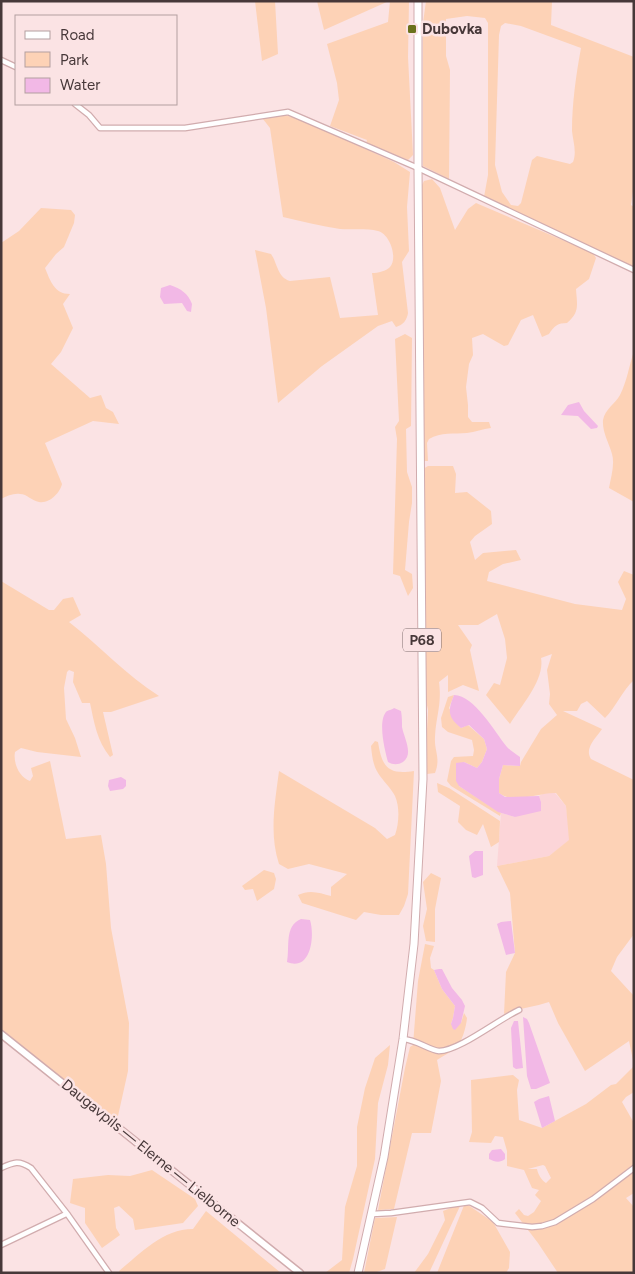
<svg xmlns="http://www.w3.org/2000/svg" width="635" height="1274" font-family="Figtree,sans-serif">
<style>
.built{fill:#fcd5d8}
.green{fill:#fdd2b6;fill-rule:evenodd}
.water{fill:#f2b8e6}
.lines{fill:none;stroke-linecap:round;stroke-linejoin:round}
.minor-casing{stroke:#d1acae;stroke-width:7}
.secondary-casing{stroke:#d1acae;stroke-width:9}
.primary-casing{stroke:#d1acae;stroke-width:9}
.minor{stroke:#fff;stroke-width:4.5}
.secondary{stroke:#fff;stroke-width:6}
.primary{stroke:#fff;stroke-width:7}
.poi-dot{fill:#6a721b;stroke:#fbe3e4;stroke-width:2}
.labels{text-anchor:middle;dominant-baseline:central;stroke-width:5;stroke-linejoin:round;paint-order:stroke}
.shield{fill:#fbe3e4;stroke:#7d6b6c;stroke-width:1}
.shield-label{font-size:14px;font-weight:bold;fill:#473839}
.poi-label{font-size:15px;font-weight:bold;fill:#473839;stroke:#fbe3e4;text-anchor:start}
.street-label{font-size:15px;fill:#473839;stroke:#fbe3e4}
</style>
<rect width="100%" height="100%" fill="#fbe3e4"/>
<path class="built" d="M546 792 555 793 566 806 570 840 549 856 497 866 501 813 515 817 541 802 539 796Z"/>
<path class="green" d="M255 1H275L278 54 262 61Z
M317 1H389L324 30Z
M390 1H409L408 57 413 155 408 160 366 143 367 140 330 126 339 100 337 83 327 44 388 22Z
M426 1H552L551 25 634 57V185L631 205 634 207V267L484 197 488 175V23L485 18 467 16 446 19V56L450 70 449 179 423 166V23ZM505 23 521 26 581 48C576 75 572 104 572 131 573 141 577 152 573 162L570 164 537 156 532 160 521 203 518 206 511 205 502 192 495 165 499 35 501 26Z
M259 114 285 115 307 122 394 162 410 172 407 207 409 251 402 262 408 313C407 320 403 325 396 327L392 321 378 326 322 366 278 403 266 308 255 250 271 254C278 264 277 277 290 281L330 277 340 318 378 315 372 273C378 273 386 271 390 267 398 258 390 234 378 231 366 228 352 230 340 229 321 226 301 221 283 217L270 128Z
M432 179 440 188 455 230 468 209 476 203 593 253 596 258 589 279 576 289C577 305 580 312 567 323 558 323 554 326 549 334L542 337 533 315 521 320 508 345 504 346 483 334 472 338 473 355 469 364 466 387 468 405V417L472 422H489L491 428C483 429 475 432 467 433 454 434 441 432 429 439L427 443 428 461H424L421 187 424 181Z
M41 208 71 210 75 215 74 223 64 247 56 254 45 268C50 280 54 294 70 294L63 304 73 328 61 352 51 364 90 398 101 395 106 408 113 412 119 424 93 421 45 443 62 484C60 493 49 504 39 502 32 501 27 494 20 494 14 493 7 496 1 499V243L19 231Z
M405 334 412 338 411 426 406 429 407 472 412 487V503L409 522 405 570 412 574 413 588 408 596 400 576 393 574 397 439 395 427 399 421 395 339Z
M634 351V502L609 488C611 477 615 464 612 454 609 443 602 432 603 420 605 409 615 404 620 395 627 381 629 366 634 351Z
M428 466H453L456 474 455 493 467 492 491 511 492 524 475 536 470 542 475 560 483 553 516 550 521 560 503 564 489 572 487 581 575 604 622 610 626 599 618 582 624 571 634 575V680C622 691 616 707 605 718L587 701 581 704 577 711H563L602 729C596 738 584 748 591 759L634 780V934L617 957 611 971 634 996V1065L629 1041 585 1071 558 1023 549 1002C534 1007 519 1008 504 1014L506 972 515 953 510 893 497 866 549 856 569 840 566 806 556 793C539 792 515 805 499 793V779L503 765 520 766 521 762 541 729 557 715 549 704 550 694 547 670 552 654 541 658C545 680 521 706 510 724L486 695 494 683 500 685 507 658 505 639 497 614 478 625H458L472 645 470 650 479 691 463 685 448 692V675L439 682C442 705 436 716 435 737 434 751 441 758 435 773L427 774 425 770 428 710 425 696 426 620 423 469Z
M1 581 49 610H54L63 599 73 597 81 615 69 622C100 646 126 675 159 696L111 712H103L113 755 110 757C97 741 94 722 90 703H82L73 682 74 672 69 670 67 672 64 688 66 719 75 738 81 757 37 752 21 748 15 752C13 763 19 777 30 781L33 776 31 768 50 761 66 839 101 835 106 864 111 928 129 1023 128 1071 118 1116 115 1118 110 1116 1 1029Z
M454 695 449 708 461 728 468 725 484 739 487 749 482 762 477 768 464 762 459 786 501 813 500 816 451 786 447 781 451 761 454 757 473 756 474 750 472 740 448 732 442 727 441 718 448 697Z
M375 741 378 742C382 767 388 775 414 771L408 894 404 906 399 915H381L364 912 356 920 302 903 298 895C310 889 320 893 331 896V887L347 874 309 864 288 869 279 864C269 834 275 802 279 771L375 828 387 839 395 835C399 824 400 807 395 796 391 788 383 781 378 773 373 765 372 756 371 746Z
M437 783 449 788 500 821 499 842 491 847 483 824 477 835 466 830 458 822 460 806 438 792Z
M264 870 274 873 276 879 274 889 257 901 253 889 245 890 242 886Z
M431 873 441 878 435 909V942L426 941 423 926 427 909 423 882Z
M425 944 434 946 430 958 431 968 434 970 442 989 455 1006 453 1018 451 1024 461 1023 464 1013 467 1018C466 1028 462 1042 455 1049 450 1053 442 1056 437 1060L441 1081 431 1133H412L394 1209 378 1210 405 1068 410 1047 413 1045 418 981Z
M390 1045 388 1065 378 1103 375 1159 353 1259 349 1273H325L342 1260 345 1207 357 1166V1127L365 1088 375 1058Z
M634 1066V1092L626 1097 622 1102 634 1123V1166L597 1198 634 1171V1193L626 1198 634 1207V1273H558L538 1243 515 1213 519 1209 524 1215 528 1216 534 1212 541 1201 535 1195 539 1190 532 1188 524 1170 507 1166V1151L503 1137 495 1136 491 1143 469 1142 472 1132 471 1080 513 1075 519 1080 517 1090 519 1120 542 1128 586 1104 611 1085 616 1084ZM543 1165 545 1166 551 1178 546 1183C541 1180 538 1174 537 1169H528Z
M152 1170 195 1199 198 1206 183 1223 135 1230 133 1219 119 1206 114 1208 116 1228 120 1235 102 1248 85 1223V1208L70 1203 73 1179 108 1175 130 1176Z
M465 1203 493 1222 510 1252 509 1268 506 1273H437Z
M461 1204 429 1273H414L428 1254 445 1220 443 1211Z
M206 1211 281 1273H120L119 1271C141 1253 163 1229 193 1229Z
M397 1217 385 1269 374 1273H364L375 1218Z"/>
<path class="water" d="M170 285C181 289 188 293 192 304L191 312 187 311 182 303 164 304 160 297 161 288Z
M579 402 584 411 598 426 597 428 591 429 578 416 561 415 568 405Z
M454 695C475 696 494 731 507 747 511 751 516 754 520 757V766L503 765 499 779V793L505 797 539 796 541 802V811L515 817 498 812 459 786 456 781V763L464 762 477 768 482 762 487 749 484 739 469 725 461 728C447 717 448 710 454 695Z
M394 708 401 711C402 716 402 722 402 727 404 738 414 754 403 762 398 765 393 765 388 762 385 751 377 720 387 711 387 711 393 709 394 708Z
M121 777 126 780V786L123 789 110 791 108 786 109 780Z
M475 851H483V875L475 878 472 877 469 856Z
M301 919 310 920C315 936 311 972 287 962 290 947 284 926 301 919Z
M511 921 515 953 506 955 497 924 501 922Z
M439 969H442L452 988 462 1000 465 1006 461 1023 455 1030 453 1029 451 1024 453 1018 455 1006 442 989 434 970Z
M523 1017 527 1019 529 1023 550 1083 536 1089H531L527 1076Z
M514 1021H518L523 1068 516 1069 513 1067 511 1028Z
M549 1096 555 1121 542 1128 534 1102 539 1099Z
M501 1149 505 1154V1159C500 1163 495 1162 489 1159V1154L492 1150Z"/>
<g class="lines">
<g class="minor-casing">
<path id="minor" d="M1 60 16 67
M75 104 89 115 100 128H185L288 112 418 168 634 270
M403 1039C417 1040 429 1050 439 1051 459 1051 499 1019 519 1010
M1 1168C14 1162 19 1160 31 1168L68 1215 109 1273
M372 1214 391 1213 470 1202 482 1208 498 1223 532 1227 542 1226 555 1222 593 1199 634 1168
M1 1245 66 1214"/>
</g>
<g class="secondary-casing">
<path id="secondary" d="M1 1034 300 1273"/>
</g>
<g class="primary-casing">
<path id="primary" d="M358 1273 384 1157 403 1039 414 944 423 779 418 168V1"/>
</g>
<use href="#minor" class="minor"/>
<use href="#secondary" class="secondary"/>
<use href="#primary" class="primary"/>
</g>
<rect class="poi-dot" x="407" y="24" width="10" height="10" rx="2.5"/>
<g class="labels">
<rect class="shield" x="403" y="628.5" width="38" height="23" rx="4"/>
<g class="shield-label">
<text x="422" y="640">P68</text>
</g>
<g class="poi-label">
<text x="422" y="29">Dubovka</text>
</g>
<g class="street-label">
<text transform="translate(151 1153) rotate(39)">Daugavpils — Elerne — Lielborne</text>
</g>
</g>
<rect width="635" height="1274" fill="none" stroke="#473839" stroke-width="5"/>
<rect x="15" y="15" width="162" height="90" fill="#fbe3e4" stroke="#b39fa0"/>
<rect x="25" y="31" width="25" height="8" fill="#ffffff" stroke="#b39fa0"/>
<text x="60" y="40" font-size="15" fill="#473839">Road</text>
<rect x="25" y="52" width="25" height="15" fill="#fdd2b6" stroke="#b39fa0"/>
<text x="60" y="65" font-size="15" fill="#473839">Park</text>
<rect x="25" y="78" width="25" height="15" fill="#f2b8e6" stroke="#b39fa0"/>
<text x="60" y="90" font-size="15" fill="#473839">Water</text>
</svg>
